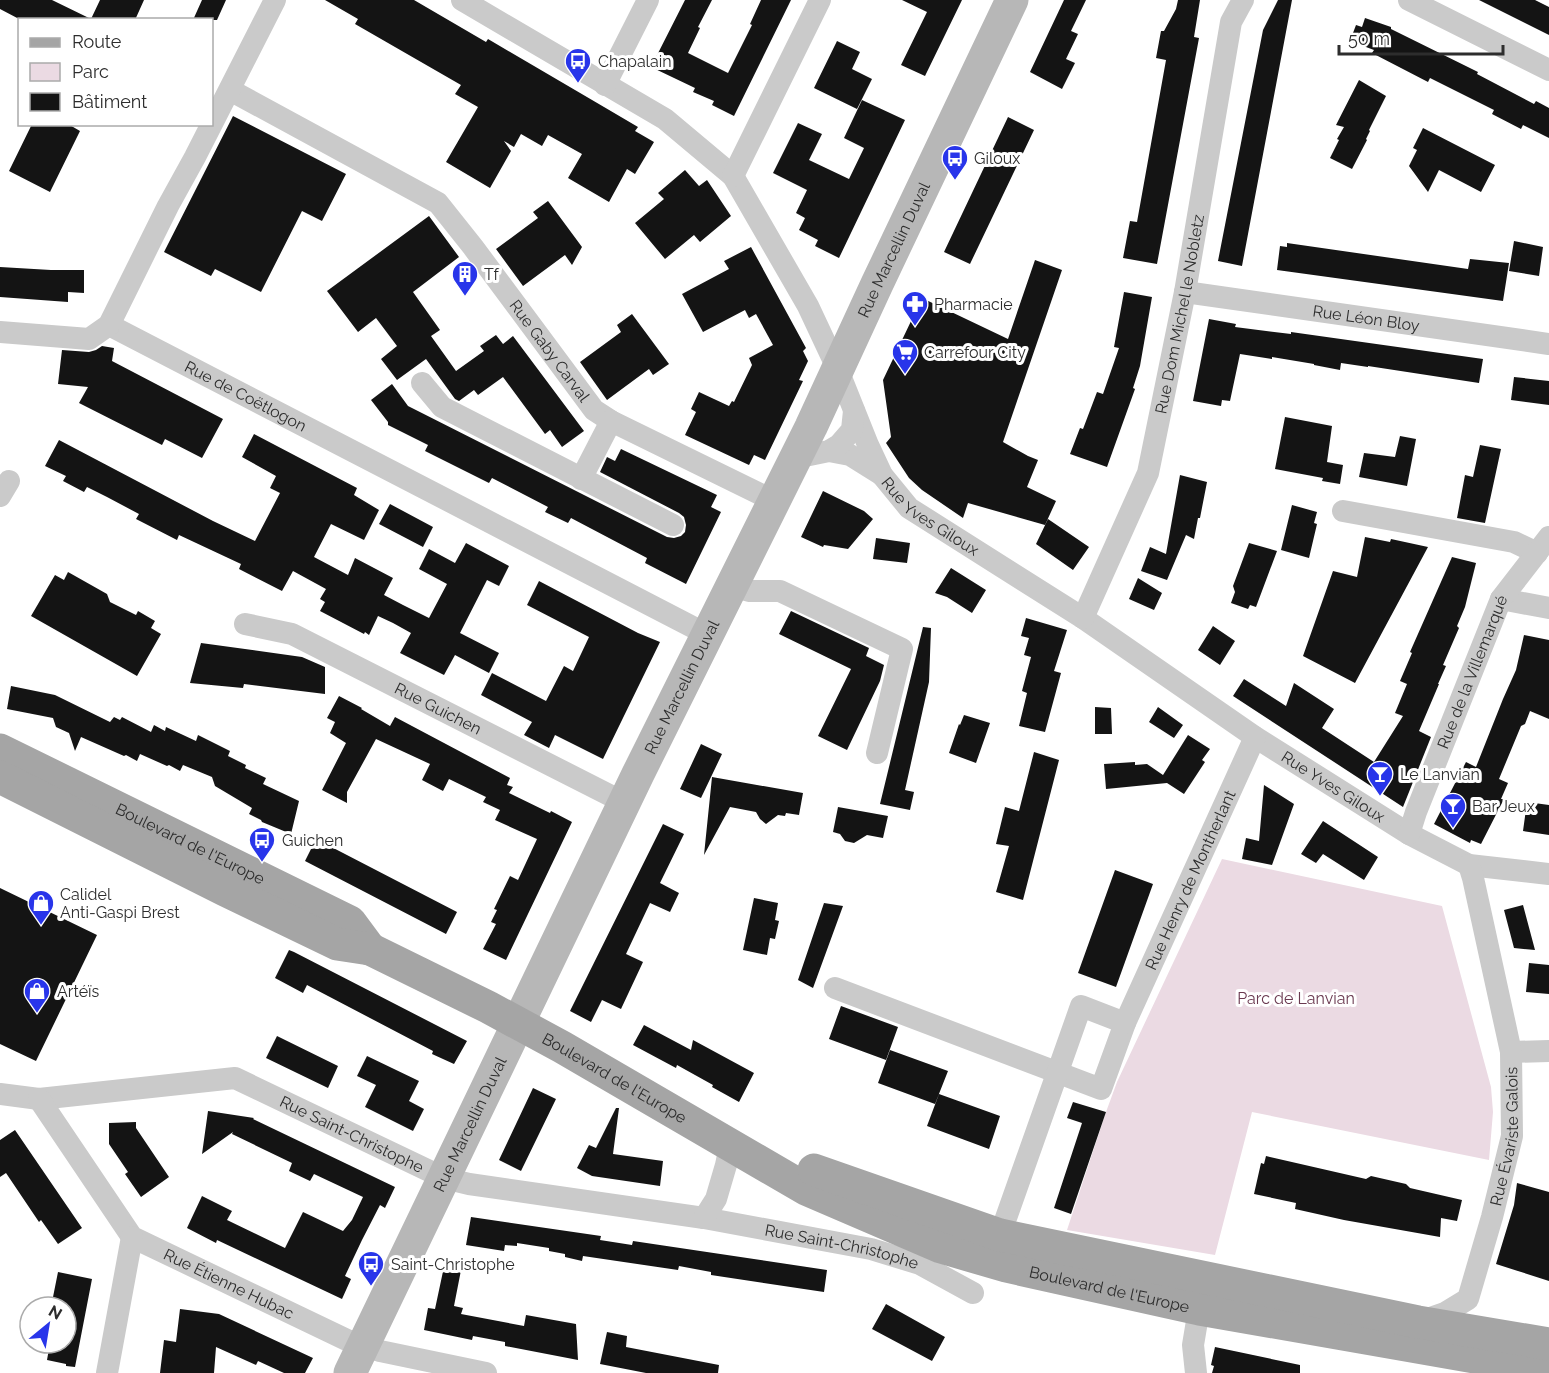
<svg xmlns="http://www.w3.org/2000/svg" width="1549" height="1373" font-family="Raleway,sans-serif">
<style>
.green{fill:#ebdae3}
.building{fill:#141414}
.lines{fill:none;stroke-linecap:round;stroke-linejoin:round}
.street{stroke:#cacaca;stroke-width:22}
.secondary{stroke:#b7b7b7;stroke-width:33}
.primary{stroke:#a5a5a5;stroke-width:33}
.labels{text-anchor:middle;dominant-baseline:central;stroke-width:6;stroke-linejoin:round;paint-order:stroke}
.poi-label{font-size:16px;fill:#2d2d2d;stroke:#fff;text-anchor:start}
.street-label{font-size:16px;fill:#2d2d2d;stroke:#fff}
.park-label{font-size:16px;fill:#6a3950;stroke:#fff}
</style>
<rect width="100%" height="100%" fill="#fff"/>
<path class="green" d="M1222 859 1442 906 1491 1087 1493 1112 1489 1160 1252 1112 1215 1255 1067 1230 1106 1112 1117 1082Z"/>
<path class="building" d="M0 0H52L91 19 100 0H144L135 20H21L0 9Z
M202 0H226L217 20H193Z
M325 0H414L486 42 488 39 604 107 638 127 635 131 654 142 635 174 627 169 609 202 568 178 582 154 548 135 542 146 521 134 514 147 504 141 511 151 490 188 446 162 478 107 455 94 461 85 355 24 358 19Z
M685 0H712L698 27 700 28 688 53 728 73 752 25 750 24 761 0H791L734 116 712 105 714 101 693 92 695 88 651 67Z
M902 0H962L925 76 901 65 927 12Z
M1064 0H1086L1071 31 1078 34 1066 59 1075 63 1062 89 1030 72Z
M1178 0H1200L1194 37 1199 38 1157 264 1123 258 1130 221 1137 222 1166 60 1156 58 1161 31H1164L1176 9Z
M1278 0H1292L1242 266 1218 261 1263 30Z
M1479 0H1535L1549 7V35Z
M1365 18 1391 27V29L1478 72 1477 74 1534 104 1536 101 1549 108V138L1523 125 1521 129 1492 114 1494 110 1430 78 1428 82 1372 53 1374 50 1350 41 1356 25 1362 27Z
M837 41 860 52 852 69 872 79 857 109 814 88Z
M1359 80 1386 96 1369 130 1370 131 1366 139 1367 140 1352 169 1330 158 1339 140 1337 139 1344 127 1336 125Z
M862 100 905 120 839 258 815 246 818 240 799 230 805 218 796 213 807 190 773 173 798 123 822 134 809 160 849 179 864 148 844 138Z
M233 116 346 174 322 221 302 211 261 292 215 269 211 276 164 252Z
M1008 117 1034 130 970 264 944 252Z
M32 124H68L80 131 50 192 9 171Z
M1423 128 1495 165 1481 192 1439 170 1428 192 1409 166 1417 150 1413 148Z
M685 170 699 186 707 180 731 216 700 242 694 235 665 259 635 223 664 199 658 193Z
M548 201 582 247 572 265 565 255 523 286 496 249 538 218 533 212Z
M429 216 459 257 413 292 440 330 431 336 456 371 484 351 480 346 496 335 503 344 513 336 584 431 562 447 550 430 545 434 503 377 478 395 474 390 459 401 455 399 426 359 397 380 381 359 397 346 376 318 358 332 327 291Z
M1514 241 1543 247 1539 276 1509 271Z
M1287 243 1468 269 1470 259 1509 263 1503 301 1277 270 1280 246 1287 247Z
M751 247 806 348 803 351 808 361 799 380 803 381 765 460 754 455 749 465 685 435 696 412 691 409 699 392 729 406 732 401 734 402 752 365 749 358 773 345 756 314 749 318 745 310 703 332 682 294 729 269 724 261Z
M1035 260 1062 270 1003 442 1028 456 1038 460 1027 487 1056 501 1045 525 968 503 963 518 922 490 909 478 886 443 891 437 883 380 922 298 1008 339Z
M0 267 51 270H84V293L68 292V302L0 297Z
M1124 292 1152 297 1140 366 1133 388 1135 389 1107 467 1070 454 1080 428 1083 429 1097 392 1103 394 1119 348 1114 347Z
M632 314 669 364 653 375 649 369 607 400 580 362 621 332 617 325Z
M1209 319 1236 324 1235 327 1291 334V332L1483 359 1479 383 1368 366V367L1341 363 1340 370 1314 365V364L1272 357V359L1240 354 1230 401 1222 400 1221 406 1193 401Z
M102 346 114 348 112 361 223 419 202 458 165 439 162 445 79 403 88 387 58 384 62 350 89 352 96 350Z
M1514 377 1549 381V405L1511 400Z
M392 384 408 406 667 537 674 538 681 536 685 532 686 525 684 517 679 513 600 472 607 457 615 461 621 449 717 495 711 507 721 512 686 584 645 563 647 558 571 518 568 523 545 512 548 507 492 478 489 483 425 451 428 445 388 425V422L371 400Z
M1285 417 1332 426 1327 462 1343 465 1340 484 1322 481 1323 478 1275 469Z
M254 434 357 488 354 495 379 510 364 540 331 524 314 557 348 575 355 558 393 578 384 595 403 605 429 618 447 584 419 569 429 549 455 563 466 543 509 566 499 586 487 580 460 633 499 653 489 673 455 655 444 675 400 653 411 633 393 623 378 616 369 635 365 632 364 634 320 611 325 602 320 599 326 589 293 571 282 591 239 569 241 564 179 535 177 540 136 519 139 514 107 497 87 487 84 492 63 481 66 476 45 466 59 440 213 521 255 541 280 493 270 488 276 476 242 457Z
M1400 436 1416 439 1407 486 1359 477 1364 453 1395 457Z
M1480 445 1501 449 1485 523 1457 518 1465 475 1473 477Z
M1180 475 1207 482 1200 518H1198L1194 539 1186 535 1167 580 1141 571 1150 547 1166 554Z
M823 491 864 511 873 519 848 549 824 545 823 547 801 537Z
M390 504 433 527 423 547 379 524Z
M1292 505 1317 512 1314 523 1317 524 1309 558 1281 550Z
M1048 519 1089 547 1073 570 1036 544Z
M1365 537 1390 542 1391 539 1428 547 1355 683 1303 656 1333 571 1357 577Z
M876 538 910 543 907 563 873 559Z
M1249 543 1277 551 1256 607 1250 605 1248 609 1231 603 1235 592 1233 586Z
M1452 557 1476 563 1465 607 1457 626 1459 628 1443 665 1446 666 1438 684H1439L1419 731 1431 737 1403 807 1233 696 1244 679 1286 706 1294 683 1334 709 1322 728 1374 762 1403 716 1395 713 1407 684 1400 681 1412 653 1410 652Z
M951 568 986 590 972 613 947 597 935 593Z
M68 572 107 594 110 602 136 615 138 611 155 621 151 628 161 634 137 676 31 616 55 575 64 580Z
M1138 578 1162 593 1154 610 1129 599Z
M539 581 638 633 660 642 603 759 555 735 549 748 524 735 532 722 481 695 492 673 546 701 564 666 573 671 589 637 527 605Z
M791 611 869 648 866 656 884 665 880 681 847 750 818 736 851 669 779 634Z
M1026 618 1067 630 1054 671 1061 673 1045 732 1019 726 1027 693 1022 691 1031 657 1024 655 1029 638 1021 636Z
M1213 626 1235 641 1220 665 1198 650Z
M923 627 931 628 929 682 905 790 914 792 910 810 880 804Z
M1524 635 1549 640V719L1530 711 1525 724 1521 726 1499 779 1508 783 1501 799H1504L1481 844 1471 840 1470 843 1434 824 1466 762 1476 767 1503 699 1516 670Z
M201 643 302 657 325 667V694L244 684 243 688 190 683Z
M11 686 55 695 110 722 114 717 120 720 122 717 151 732 154 725 165 731 166 727 196 741 198 735 230 751 228 756 246 765 245 768 266 778 263 784 299 801 291 834 262 822 261 820 249 814 252 808 215 786 212 777 183 765 180 771 169 765 167 766 140 754 137 761 126 755 124 756 81 737 75 751 69 733 56 727 53 718 7 709Z
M339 696 362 708 361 709 390 726 395 717 510 778 507 785 513 787 509 793 550 813 551 811 572 822 506 960 483 949 496 924 491 922 497 910 494 909 510 876 518 880 537 839 495 820 500 810 483 802 486 797 449 779 443 791 422 780 430 764 376 739 347 792V803L322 790 346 743 330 733 335 722 327 718Z
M1095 707 1111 708 1112 734H1095Z
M1158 707 1183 725 1174 738 1149 722Z
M964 715 990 723 976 763 949 753 959 724 960 725Z
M1188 735 1210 749 1202 760 1205 762 1184 794 1167 783 1106 789 1104 764 1135 762V765L1147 764 1163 775Z
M701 744 722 754 701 798 680 789Z
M1034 752 1059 760 1023 900 996 892 1009 846 996 844 1005 807 1019 811Z
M712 777 803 793 799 815 786 813 785 816 778 815 766 824 760 819 756 812 730 807 704 855Z
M1264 785 1294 804 1272 865 1242 859 1246 838 1259 841Z
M1527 802 1549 805V835L1523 831Z
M838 807 888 816 883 838 867 835 854 843 845 841 840 834 833 832Z
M1323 821 1378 857 1364 880 1323 854 1316 863 1301 854Z
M663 824 684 834 660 883 679 893 670 912 650 903 626 954 643 962 621 1009 602 1000 591 1022 570 1011Z
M316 839 457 912 446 934 305 861Z
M1115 870 1153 884 1116 987 1078 973Z
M0 888 97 935 36 1061 0 1044Z
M754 898 778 903 775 920 779 921 775 939 770 938 767 955 743 950Z
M824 903 843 906 813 988 798 980Z
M1523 905 1535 950 1514 948 1504 910Z
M289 950 294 952 467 1041 454 1064 432 1054 433 1051 307 985 303 993 275 978Z
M1529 963 1549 965V994L1526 992Z
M841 1006 898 1027 886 1060 829 1039Z
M644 1025 691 1050 693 1040 754 1073 739 1102 712 1087 713 1085 677 1065 676 1068 633 1045Z
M277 1036 338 1066 328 1088 266 1058Z
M890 1050 948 1071 935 1104 878 1083Z
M367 1056 419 1081 409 1101 424 1109 413 1131 365 1107 376 1085 357 1076Z
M533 1088 556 1099 521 1171 499 1160Z
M939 1094 1000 1116 989 1149 927 1126Z
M1073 1102 1106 1112 1071 1214 1054 1208 1082 1123 1067 1118Z
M616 1108H619L613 1154 663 1161 660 1186 592 1176 577 1168 589 1145 596 1148Z
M208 1111 254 1118 253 1119 395 1187 385 1208 380 1205 362 1240 345 1276 351 1279 342 1299 217 1240 216 1243 187 1228 202 1196 232 1211 227 1220 285 1248 303 1212 343 1231 352 1220 363 1197 314 1174 310 1181 289 1171 292 1163 232 1134 233 1132 202 1154Z
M136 1122V1128L169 1177 141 1197 125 1174 128 1172 109 1144V1123Z
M15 1130 82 1228 58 1244 41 1220 39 1222 6 1173 0 1177V1140Z
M1266 1156 1366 1179 1371 1176 1406 1184 1410 1188 1462 1200 1457 1221 1441 1218 1440 1237 1344 1220 1295 1209 1296 1203 1254 1194 1261 1163 1264 1164Z
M1517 1183 1549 1192V1281L1496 1264 1514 1205Z
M471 1217 601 1236 600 1240 632 1245 633 1241 827 1270 824 1292 711 1275V1272L679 1266 678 1270 583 1256 582 1261 565 1257V1254L549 1251V1248L517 1243V1246L505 1245 504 1251 466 1245Z
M445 1262 462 1265 454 1306 463 1308 461 1314 524 1326 526 1315 576 1324 578 1360 505 1346V1342L473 1336 472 1340 424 1330 428 1308 435 1309Z
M58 1272 92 1279 75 1367 66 1366V1364L47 1360 50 1343H66V1307H51Z
M886 1304 945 1337 932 1361 872 1329Z
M180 1309 219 1314 313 1358 305 1373H284L258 1361 256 1365 216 1347 214 1373H160L164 1340 176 1342Z
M607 1332 627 1336 626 1347 719 1365 718 1373H646L600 1364Z
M1215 1347 1300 1365V1373H1212L1214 1366 1211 1365Z"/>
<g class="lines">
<g class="street">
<path id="s1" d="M462 0 665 119 733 176 808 306 838 370 868 445 882 475 909 508 1083 618 1255 737 1409 834 1469 865 1549 874"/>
<path d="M1409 0 1549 70"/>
<path d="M605 85 648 0"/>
<path id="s2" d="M230 90 438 203 473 247 594 410 611 421 774 501"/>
<path d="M733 176 820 0"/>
<path id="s3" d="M1185 292 1549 344"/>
<path id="s4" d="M109 325 708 635"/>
<path d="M0 332 89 339 109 325 168 206 195 157 275 0"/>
<path d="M422 383 442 407 673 525"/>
<path d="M829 451 850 455 882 475"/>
<path d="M795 458 829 451 839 445 852 430 854 411"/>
<path d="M581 479 611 421"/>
<path d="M0 496 9 481"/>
<path d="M1343 511 1514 542 1537 553"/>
<path d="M731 586 750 591H780L902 649 877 753"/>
<path d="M1501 599 1549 608"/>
<path id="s5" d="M1083 618 1148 473 1185 292 1231 22 1243 0"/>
<path id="s6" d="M245 624 292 634 625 803"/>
<path id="s7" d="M1409 834 1416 812 1501 599 1549 537"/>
<path id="s8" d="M835 988 1101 1089 1125 1023 1255 737"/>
<path d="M1511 1052 1549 1051"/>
<path id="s9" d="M0 1094 39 1099 235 1078 444 1178 469 1184 704 1218 871 1249 920 1264 973 1293"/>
<path id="s10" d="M39 1099 132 1237 349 1341 380 1351 486 1373"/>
<path d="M704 1218 716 1199 726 1165 730 1146"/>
<path d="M1000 1235 1081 1006 1125 1023"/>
<path id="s11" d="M1422 1321 1445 1313 1468 1299 1492 1217 1512 1136 1511 1052 1473 878 1469 865"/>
<path d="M107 1373 132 1237"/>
<path d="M1196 1373 1193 1345 1199 1309"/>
</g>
<path class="secondary" id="s12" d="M350 1373 638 774 811 427 877 284 1012 0"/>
<g class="primary">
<path id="s13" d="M0 750 350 922 370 949"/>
<path id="s14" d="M0 777 225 890 337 944 370 949 488 1007 562 1047 806 1189 941 1247 1006 1266 1199 1309 1549 1370"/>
<path d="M814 1170 1000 1235 1418 1322 1549 1344"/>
</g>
</g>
<defs>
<g id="bus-pin" transform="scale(1.35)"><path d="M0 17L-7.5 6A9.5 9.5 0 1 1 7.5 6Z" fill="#2835ea" stroke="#fff"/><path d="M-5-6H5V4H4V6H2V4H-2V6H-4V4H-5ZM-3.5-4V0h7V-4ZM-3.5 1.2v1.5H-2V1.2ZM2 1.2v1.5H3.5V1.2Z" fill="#fff"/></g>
<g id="building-pin" transform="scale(1.35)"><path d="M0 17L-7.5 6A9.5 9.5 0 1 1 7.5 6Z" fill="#2835ea" stroke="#fff"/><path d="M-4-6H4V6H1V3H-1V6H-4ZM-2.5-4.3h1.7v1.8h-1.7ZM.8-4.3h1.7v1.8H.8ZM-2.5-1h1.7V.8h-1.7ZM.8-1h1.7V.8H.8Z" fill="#fff"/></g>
<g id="pharmacy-pin" transform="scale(1.35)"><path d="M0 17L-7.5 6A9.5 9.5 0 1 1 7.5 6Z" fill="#2835ea" stroke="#fff"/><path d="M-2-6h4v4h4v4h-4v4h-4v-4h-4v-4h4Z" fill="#fff"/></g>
<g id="supermarket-pin" transform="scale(1.35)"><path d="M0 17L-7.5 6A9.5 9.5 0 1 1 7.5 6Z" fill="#2835ea" stroke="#fff"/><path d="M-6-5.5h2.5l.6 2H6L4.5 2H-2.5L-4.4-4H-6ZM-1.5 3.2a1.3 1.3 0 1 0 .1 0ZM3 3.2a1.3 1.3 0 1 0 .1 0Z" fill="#fff"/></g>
<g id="bar-pin" transform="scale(1.35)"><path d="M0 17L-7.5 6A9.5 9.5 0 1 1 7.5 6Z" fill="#2835ea" stroke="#fff"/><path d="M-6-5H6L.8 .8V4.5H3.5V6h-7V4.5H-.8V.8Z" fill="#fff"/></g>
<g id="shop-pin" transform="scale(1.35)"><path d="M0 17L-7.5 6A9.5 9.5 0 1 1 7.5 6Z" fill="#2835ea" stroke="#fff"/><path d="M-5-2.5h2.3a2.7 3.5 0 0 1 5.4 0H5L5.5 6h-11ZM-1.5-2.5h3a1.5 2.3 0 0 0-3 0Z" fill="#fff"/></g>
</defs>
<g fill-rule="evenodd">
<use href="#bus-pin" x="578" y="61"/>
<use href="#bus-pin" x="955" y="158"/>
<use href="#building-pin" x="465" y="274"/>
<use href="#pharmacy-pin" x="915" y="304"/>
<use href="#supermarket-pin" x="905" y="352"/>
<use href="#bar-pin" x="1380" y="774"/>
<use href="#bar-pin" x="1453" y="806"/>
<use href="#bus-pin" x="262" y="840"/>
<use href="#shop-pin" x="41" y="903"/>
<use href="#shop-pin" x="37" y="991"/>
<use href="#bus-pin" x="371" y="1264"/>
</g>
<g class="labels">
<g class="poi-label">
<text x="598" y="61">Chapalain</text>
<text x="974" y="158">Giloux</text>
<text x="484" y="274">Tf</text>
<text x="934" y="304">Pharmacie</text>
<text x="924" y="352">Carrefour City</text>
<text x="1400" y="774">Le Lanvian</text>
<text x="1472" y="806">Bar Jeux</text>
<text x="282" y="840">Guichen</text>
<text x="60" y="894">Calidel<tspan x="60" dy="18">Anti-Gaspi Brest</tspan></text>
<text x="57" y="991">Artéïs</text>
<text x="391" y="1264">Saint-Christophe</text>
</g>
<g class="street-label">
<text stroke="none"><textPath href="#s12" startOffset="1248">Rue Marcellin Duval</textPath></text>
<text stroke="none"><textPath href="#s5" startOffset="321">Rue Dom Michel le Nobletz</textPath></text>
<text stroke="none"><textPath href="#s3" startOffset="183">Rue Léon Bloy</textPath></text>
<text stroke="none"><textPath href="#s2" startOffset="422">Rue Gaby Carval</textPath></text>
<text stroke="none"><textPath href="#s4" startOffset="154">Rue de Coëtlogon</textPath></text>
<text stroke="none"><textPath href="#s1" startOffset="723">Rue Yves Giloux</textPath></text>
<text stroke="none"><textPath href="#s7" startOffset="174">Rue de la Villemarqué</textPath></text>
<text stroke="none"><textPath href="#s12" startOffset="762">Rue Marcellin Duval</textPath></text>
<text stroke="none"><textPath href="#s6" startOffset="212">Rue Guichen</textPath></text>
<text stroke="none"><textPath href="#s1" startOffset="1209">Rue Yves Giloux</textPath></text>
<text stroke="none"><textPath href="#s13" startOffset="212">Boulevard de l'Europe</textPath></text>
<text stroke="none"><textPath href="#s8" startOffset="512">Rue Henry de Montherlant</textPath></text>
<text stroke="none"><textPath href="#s14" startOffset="686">Boulevard de l'Europe</textPath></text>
<text stroke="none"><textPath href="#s12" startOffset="276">Rue Marcellin Duval</textPath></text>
<text stroke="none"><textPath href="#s9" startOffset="366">Rue Saint-Christophe</textPath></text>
<text stroke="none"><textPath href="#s11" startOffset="219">Rue Évariste Galois</textPath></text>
<text stroke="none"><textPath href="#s9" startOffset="872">Rue Saint-Christophe</textPath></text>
<text stroke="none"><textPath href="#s10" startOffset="274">Rue Étienne Hubac</textPath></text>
<text stroke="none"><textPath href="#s14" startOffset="1228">Boulevard de l'Europe</textPath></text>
</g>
<g class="park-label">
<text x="1296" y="998">Parc de Lanvian</text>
</g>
</g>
<rect x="18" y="18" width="195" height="108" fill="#ffffff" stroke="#ababab" stroke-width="1.5"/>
<rect x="30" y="38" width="30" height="9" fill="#a5a5a5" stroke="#ababab" stroke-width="1.5"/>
<text x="72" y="48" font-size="18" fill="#2d2d2d">Route</text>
<rect x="30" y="63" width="30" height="18" fill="#ebdae3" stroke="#ababab" stroke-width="1.5"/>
<text x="72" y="78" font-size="18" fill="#2d2d2d">Parc</text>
<rect x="30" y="93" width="30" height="18" fill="#141414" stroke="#ababab" stroke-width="1.5"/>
<text x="72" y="108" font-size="18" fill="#2d2d2d">Bâtiment</text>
<g transform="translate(48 1325) rotate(30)"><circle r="28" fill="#ffffff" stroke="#ababab" stroke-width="1.5"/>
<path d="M0-4.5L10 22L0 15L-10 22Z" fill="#2835ea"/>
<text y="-9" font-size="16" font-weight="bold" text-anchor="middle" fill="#2d2d2d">N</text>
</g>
<path d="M1339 45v9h164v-9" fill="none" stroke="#2d2d2d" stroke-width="3"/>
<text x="1348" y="45" font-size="18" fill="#2d2d2d" stroke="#ffffff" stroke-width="4.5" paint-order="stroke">50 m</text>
</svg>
